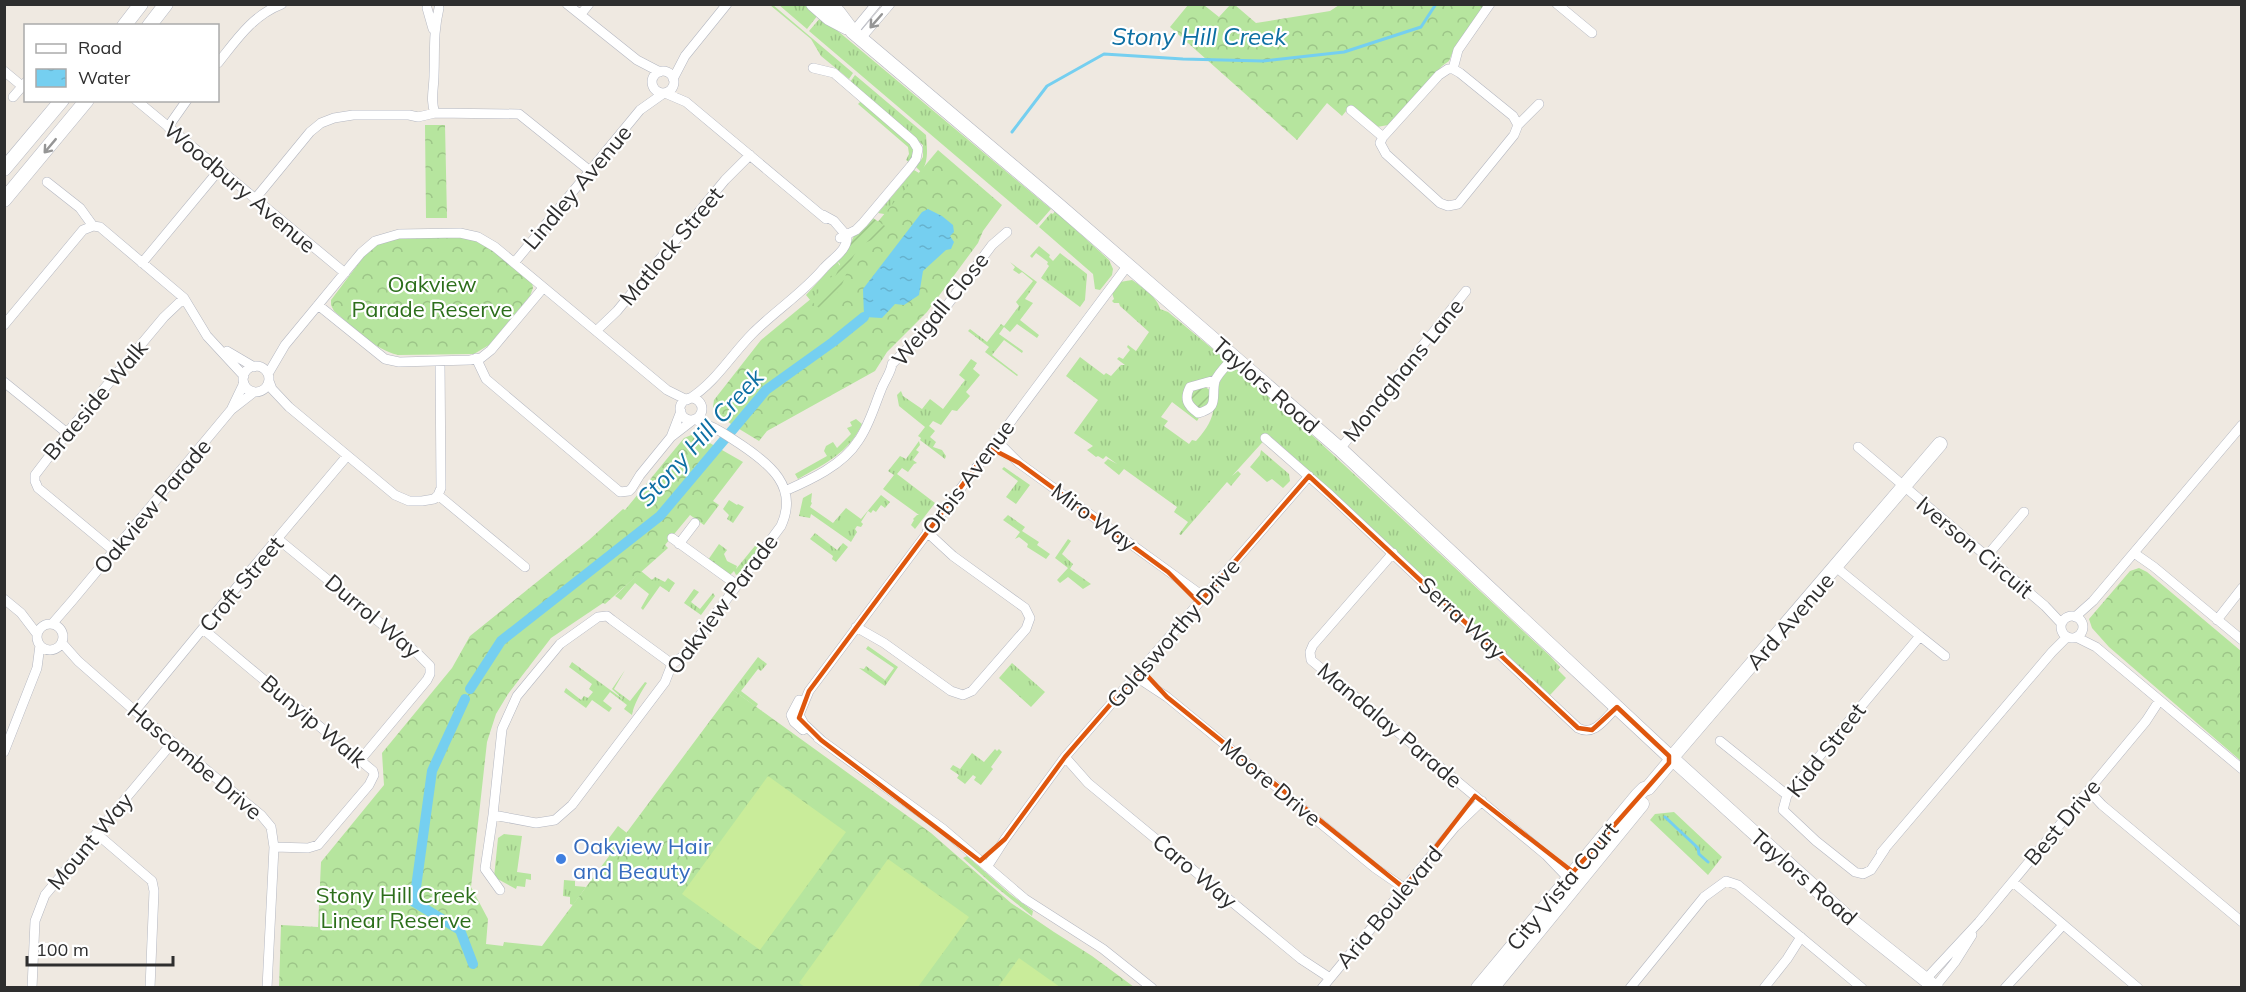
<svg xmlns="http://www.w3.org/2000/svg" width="2246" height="992" font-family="Mulish,sans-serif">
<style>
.grass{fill:url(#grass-tufts)}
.forest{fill:url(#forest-crowns)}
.garden{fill:url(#garden-furrows)}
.pitch{fill:#c9ec9a}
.water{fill:url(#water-ripples)}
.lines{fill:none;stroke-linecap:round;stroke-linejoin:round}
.stream{stroke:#75cff0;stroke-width:3}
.canal{stroke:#75cff0;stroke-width:10}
.street-casing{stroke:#b4b7c1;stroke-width:10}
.secondary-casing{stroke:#b4b7c1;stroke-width:15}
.street{stroke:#fff;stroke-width:9}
.secondary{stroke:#fff;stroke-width:14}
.oneway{stroke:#969696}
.marked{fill:none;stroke:#df570e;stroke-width:4.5;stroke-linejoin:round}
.shop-dot{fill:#3f7fe0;stroke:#fff;stroke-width:2}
.labels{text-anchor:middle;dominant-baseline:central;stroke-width:4.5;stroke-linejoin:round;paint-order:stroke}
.street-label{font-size:22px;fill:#2e2e2e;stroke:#fff}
.park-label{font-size:22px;fill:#2c6e1b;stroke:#fff}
.shop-label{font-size:22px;fill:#366cbe;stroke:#fff;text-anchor:start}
.water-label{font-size:24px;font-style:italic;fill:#0d6fa3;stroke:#fff}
</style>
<defs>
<pattern id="grass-tufts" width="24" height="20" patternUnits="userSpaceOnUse" patternTransform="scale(1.5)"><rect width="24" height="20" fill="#b6e59e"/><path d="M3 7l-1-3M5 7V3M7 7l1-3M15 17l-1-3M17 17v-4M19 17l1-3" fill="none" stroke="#9dc588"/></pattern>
<pattern id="forest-crowns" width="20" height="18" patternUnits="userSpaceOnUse" patternTransform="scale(1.5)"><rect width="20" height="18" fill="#b6e59e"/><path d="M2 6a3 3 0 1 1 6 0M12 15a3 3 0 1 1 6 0" fill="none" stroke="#9dc588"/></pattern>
<pattern id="garden-furrows" width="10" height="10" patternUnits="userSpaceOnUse" patternTransform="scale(1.5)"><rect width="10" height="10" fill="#b6e59e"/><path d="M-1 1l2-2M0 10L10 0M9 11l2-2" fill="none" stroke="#9dc588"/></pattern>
<pattern id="water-ripples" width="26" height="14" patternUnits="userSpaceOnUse" patternTransform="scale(1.5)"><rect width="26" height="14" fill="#75cff0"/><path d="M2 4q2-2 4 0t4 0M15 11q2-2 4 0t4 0" fill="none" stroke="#66b2ce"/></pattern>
</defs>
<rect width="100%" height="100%" fill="#efe9e1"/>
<path class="grass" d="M770 5H773L853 73 849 79 821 56 811 39Z
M779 5H809L818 15 807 29Z
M821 17 1051 209 1037 225 809 31Z
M855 75 926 135C927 148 929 162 921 172L916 167 923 157V145L850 82Z
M861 101 911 144 914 154 909 162 906 160 909 154 908 147 858 104Z
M914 170 919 173 896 216 878 213Z
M1055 211 1109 260 1113 269 1112 275 1100 290 1095 289 1093 274 1039 227 1051 213 1053 214Z
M1039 246 1050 255 1049 257 1053 261 1060 253 1087 274 1085 300 1080 307 1041 278 1049 266 1047 264 1048 262 1036 253 1032 258 1030 256Z
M837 261 840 266 835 279 811 301 806 295Z
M1010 262 1037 282 1025 299 1033 303 1020 320 1039 335 1037 338 1017 324 1010 332 1004 327 999 334 1023 351 1022 353 1004 340 992 355 1018 375 1017 376 985 352 989 347 968 331 970 329 987 342 1001 324 1004 326 1019 306 1016 302 1033 281 1022 272 1019 274 1013 270 1015 267Z
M1132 280C1142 287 1158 298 1160 309L1168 312 1226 360 1215 376 1185 388 1184 399 1200 416 1197 421 1172 402 1161 417 1168 421 1164 426 1189 444 1192 440 1196 441C1203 433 1211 423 1213 412 1217 395 1217 376 1233 365L1287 412 1550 656 1560 667 1558 670 1566 678 1551 694 1550 695 1343 501 1269 435 1232 476 1238 471 1241 474 1231 486 1227 482 1181 535 1179 534 1188 522 1174 512 1177 507 1124 469 1119 475 1104 463 1108 459 1117 464 1106 456 1103 459 1098 456 1096 457 1087 450 1093 446 1074 433 1098 400 1066 376 1080 357 1104 375 1106 373 1111 376 1121 365H1125L1117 359 1119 357 1123 359 1130 350 1127 347 1128 345 1136 351 1149 332 1120 306 1119 303H1114L1112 301 1114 299 1112 293 1120 282Z
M971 359 977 363 973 369 980 375 966 392 970 396 957 411 952 410 941 425 933 421 929 426 935 431 930 437 936 442 933 447 942 450 946 456 945 459 920 440 921 438 918 436 925 427 899 406 897 395 901 391 903 396 922 409 930 399 943 409 965 380 959 375Z
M856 419 862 424C849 453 824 464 798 479L795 474 827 456 824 451 826 446 833 442 837 448 851 434 847 428 852 426 850 422Z
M919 441 920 445 916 450 919 452 913 460 917 463 914 464 908 472 902 468 897 474 935 503 915 529 911 525 914 520 913 519 917 515H919L883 489 894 475 888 471 900 456 906 459Z
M1261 450 1289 474 1290 481 1283 488 1272 479 1267 482 1250 467 1260 455Z
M1004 467 1030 485 1016 504 1006 497 1018 481 1002 469Z
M812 493 811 502 812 503 810 507 833 523 846 508 861 519 881 495 890 502 885 508 881 505 876 512 873 510 871 513 868 511 861 522 863 524 861 527 857 526 855 529 857 532 851 542 811 514 810 518 799 516 803 498Z
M729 500 737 505 738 504 744 507 733 523 727 519 729 515 723 509Z
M1008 515 1025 527 1022 531 1039 542 1037 545 1050 554 1046 559 1027 547 1028 544 1019 537 1015 539 1020 532 1003 520Z
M815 533 837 550 843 543 848 547 836 562 832 559 833 556 810 539Z
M1068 539 1071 541 1062 554 1073 564 1070 569 1091 584 1083 589 1068 577 1060 583 1057 580 1068 568 1055 558Z
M759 541 761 545 740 573 736 575 734 571 730 575 708 560 719 544 727 550 724 554 727 561 737 566 736 569Z
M641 571 652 580 655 577 665 582 668 578 675 583 669 592 660 586 643 610 641 608 649 594 635 583 621 600 615 596Z
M694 589 699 592 691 602 700 609 713 593 715 596 701 615 684 603Z
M868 646 898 667 885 686 859 668 864 669 866 666 885 680 894 668 866 649Z
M758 657 767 664 761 671 758 669 741 691 758 704 756 707 733 690Z
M572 662 624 700 612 689 625 670 614 689 630 701 645 682 647 683C642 690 633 706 632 715L624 709 627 705 610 692 603 701 612 708 609 712 592 700 586 708 564 692 566 688 581 700 584 696 588 698 593 692 589 689 592 684 569 667Z
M1012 663 1045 692 1031 707 999 678Z
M995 749 997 751 999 749 1002 752 991 767 993 769 981 785 974 780 976 777 973 775 965 784 957 778 959 775 950 769 953 765 960 769 972 753 984 762Z
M1674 812 1722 857 1708 875 1650 820 1655 814Z
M618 826 627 833 612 853 603 846Z
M504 834 522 836 517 872 531 874V880L526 879 525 887 517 886 516 889 494 877 498 838Z
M967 856 1010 894 1033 911 1032 916 991 883 963 858Z
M564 880 575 881V886L586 887 573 905 570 904V897L563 896Z"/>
<path class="forest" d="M1188 5H1204L1219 17 1230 5H1235L1256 23 1330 11 1339 5H1485L1454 49 1449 61 1442 66 1388 125 1377 127 1351 105 1342 116 1327 103 1297 140 1170 27Z
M425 125H445L447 218H426Z
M938 150 1002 205 983 231 978 243 927 312 887 352 875 371 767 431 759 441 731 424 717 413 713 407 714 400 761 340 818 293Z
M396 238H468C493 246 512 266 532 282L533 288 530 296 489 345 474 354 398 355C373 349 353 327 334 311L331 305V300L368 251 378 244Z
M694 434 743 462 713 501 719 505 704 525 690 515 665 545 668 548 605 604 603 603 551 638 508 694 496 714 487 742 471 887 488 919 486 944 503 946 504 942 542 946 733 690 931 833 1011 903 1054 932 1092 956 1134 987 279 988 281 925 318 927 321 862 384 785 382 753 452 668 470 636 589 540 623 509 625 510 684 438Z
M2139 568 2147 572 2241 651V761L2109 647 2092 628 2089 619 2130 571Z"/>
<path class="garden" d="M873 218 885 226V231C875 242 864 240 858 249 843 269 846 298 819 308L811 301C826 292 835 282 840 264L837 261 849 246 854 236Z
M1204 386 1211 391 1210 401 1203 409H1196L1189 394 1191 391Z"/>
<path class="pitch" d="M768 776 846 832 760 950 682 894Z
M888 859 969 917 918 987H805L799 983Z
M1019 958 1060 987H998Z"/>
<path class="water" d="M928 209 942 216 953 225 954 232 950 236 954 242 951 249 946 250 923 271 919 295 904 305 895 304 882 318 864 317 863 289 922 212Z"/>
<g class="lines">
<path class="stream" d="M1012 132 1047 86 1104 54 1183 59 1263 61 1344 52 1421 27 1436 4
M1665 817 1698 848 1699 854 1708 862"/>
<path class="canal" d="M470 689 501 641 660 516 766 390 833 342 864 317
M465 699 432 771 414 902 460 930 473 964"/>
<g class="street-casing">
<path id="street" d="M567 4 637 60 660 72
M1557 4 1592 33
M427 8 433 29
M581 14 589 4
M853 32 876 4
M861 38 890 4
M218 63C237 39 253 15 282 4
M813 68 834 73 913 141 918 149 916 159 911 166 863 223 856 230 840 238
M1448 69H1453L1460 73 1513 116 1518 125 1514 135 1462 199 1458 204 1448 206 1440 203 1386 154 1380 143 1383 137 1439 75Z
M1453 69 1458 50 1490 4
M4 71 22 86
M652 82a11 11 0 1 1 22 0a11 11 0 1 1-22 0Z
M673 79 685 56 727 4
M665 93 686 102 826 219
M13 97 26 82
M136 100 345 273
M1351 110 1383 137
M435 113C430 101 434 88 434 75 435 49 433 34 439 8
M1518 125 1539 104
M168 127 187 100
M47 182 80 208 93 226
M255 199 310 132 321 123 334 118 353 115H409L418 117 435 113 519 114 590 171
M142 263 220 169
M514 263 640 110 664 93
M318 305 385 359 399 362 470 360 481 358 491 350 543 288
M4 325 83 230 93 226 100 227 184 298 207 336 244 376
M596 331 617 311 725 180 750 155
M227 351 254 367
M476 358 486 379 620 492 629 491 632 488 640 475 671 437 693 420
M243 379a13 13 0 1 1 26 0a13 13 0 1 1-26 0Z
M268 374 285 345 361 253 375 241 399 234 460 233 478 237 495 247 667 390 687 400
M1215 380 1190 387C1184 399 1187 405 1198 413 1220 408 1211 397 1215 381 1218 373 1228 364 1234 357
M269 381 272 389 289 407 395 495 409 501H422L434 499 438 495 441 488 440 361
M4 382 67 433
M680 409a11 11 0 1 1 22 0a11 11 0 1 1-22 0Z
M689 399C716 382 731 355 753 333 776 310 803 293 824 268 833 258 848 250 847 236L834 221 823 215
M232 408 244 383
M671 437 681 411
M1265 438 1330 495 1578 728C1595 737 1606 717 1617 707
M996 440 1019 463 1204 597
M1858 447 2045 606 2061 623
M1340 449 1466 291
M785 491C810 480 843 465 858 441 869 426 874 407 881 390 884 381 891 373 892 364L936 320 992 245 1007 232
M438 495 525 567
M672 538 737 585
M278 539 418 654 430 666V674L427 680 361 759
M679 544 695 523
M114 551 38 488 35 481V475L67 433 164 317 184 298
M1393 553 1313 645 1310 652 1311 660 1546 855 1568 878
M2134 553 2154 567 2242 640
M1986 557 2024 512
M1837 568 1920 636 1787 795 1783 810 1816 841 1855 872 1863 874 1871 870 1885 849
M4 599 21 613 37 634
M2061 627a11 11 0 1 1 22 0a11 11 0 1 1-22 0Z
M2075 617 2093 601 2242 425
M2217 620 2242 588
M37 637a13 13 0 1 1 26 0a13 13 0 1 1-26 0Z
M52 624 72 601 231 410 254 392
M856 627 884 643 951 691 963 695 972 691 1026 629 1030 618 1025 608 953 556 927 532
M203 629 373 771 374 775 369 785 318 845 308 848 274 847
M1920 636 1945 656
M2076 637 2096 647 2242 769
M62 643 78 661 135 711 261 815 271 827 274 847 267 988
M1135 676 1167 697 1375 868 1404 888
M799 700 791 715 794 722 803 730
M135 711 250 571 347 456
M818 738 943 829 1025 899 1103 949 1152 988
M821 740 804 724 799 715 809 691 1128 265
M1720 741 1787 795
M4 752 37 668 40 645
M1065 757 1088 783 1301 959 1330 978
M2089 791 2102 805 2242 922
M493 815 536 823 555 820 572 805 665 682 672 664 686 654 781 526C799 487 770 464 740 444 732 439 724 433 716 429 709 425 702 424 695 419
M97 834 152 881 154 891 150 988
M1881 853 2052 652 2067 637
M987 867 1005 839 1065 757 1309 476
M2013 882 2138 988
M500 890 485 869 493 815 502 729 517 696 560 644 598 617 607 616 612 620 672 664
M1926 979 1979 922 2146 721 2159 701
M1935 987 1955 962 1972 935
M32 988 35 921 45 895 172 743
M1322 988 1455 827 1482 801
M1630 988 1704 897 1726 881 1738 885 1862 988
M1764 988 1787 959 1801 937
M2005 988 2063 925"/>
</g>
<g class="secondary-casing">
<path id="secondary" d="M813 4 829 18 846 27
M829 4 838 12 853 32 1057 204 1340 449 1669 756
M124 26 141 4
M149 26 166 4
M4 169 62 100
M4 200 87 100
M1674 755 1940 444
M1676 762 1847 917 1936 988
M1478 988 1638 795 1644 789 1648 788 1669 763
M1492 988 1642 804"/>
</g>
<use href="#street" class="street"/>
<use href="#secondary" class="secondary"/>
</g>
<defs><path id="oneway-shaft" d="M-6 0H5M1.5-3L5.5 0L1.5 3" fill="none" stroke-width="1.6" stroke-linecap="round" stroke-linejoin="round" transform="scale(1.5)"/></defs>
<g class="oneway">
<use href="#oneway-shaft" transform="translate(876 21) rotate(131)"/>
<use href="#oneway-shaft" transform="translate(50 146) rotate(130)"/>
</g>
<path class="marked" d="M990 448 1019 463 1168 572 1199 603 1309 476 1578 728 1592 730 1617 707 1669 756V763L1573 872 1475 796 1404 888 1167 697 1141 669 1065 757 1005 839 980 861 821 740 799 718 809 691Z"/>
<circle class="shop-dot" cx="561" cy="859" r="6"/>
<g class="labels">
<g class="street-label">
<text transform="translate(240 187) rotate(40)">Woodbury Avenue</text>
<text transform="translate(577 187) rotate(-50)">Lindley Avenue</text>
<text transform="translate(671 246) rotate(-50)">Matlock Street</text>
<text transform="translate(940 309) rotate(-51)">Weigall Close</text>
<text transform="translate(1403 370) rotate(-51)">Monaghans Lane</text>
<text transform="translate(1266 385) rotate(41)">Taylors Road</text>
<text transform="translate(95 400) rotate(-50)">Braeside Walk</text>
<text transform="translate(968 477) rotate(-53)">Orbis Avenue</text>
<text transform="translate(152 506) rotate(-50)">Oakview Parade</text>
<text transform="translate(1094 517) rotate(36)">Miro Way</text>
<text transform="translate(1975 547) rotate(40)">Iverson Circuit</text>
<text transform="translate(241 584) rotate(-50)">Croft Street</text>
<text transform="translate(722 604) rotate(-53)">Oakview Parade</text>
<text transform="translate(373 616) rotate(40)">Durrol Way</text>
<text transform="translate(1462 618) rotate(43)">Serra Way</text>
<text transform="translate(1790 621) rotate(-49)">Ard Avenue</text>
<text transform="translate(1173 633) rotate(-49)">Goldsworthy Drive</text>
<text transform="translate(314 721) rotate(40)">Bunyip Walk</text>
<text transform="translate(1390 725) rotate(40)">Mandalay Parade</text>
<text transform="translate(1826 750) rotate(-52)">Kidd Street</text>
<text transform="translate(195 761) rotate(40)">Hascombe Drive</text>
<text transform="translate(1271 782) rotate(40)">Moore Drive</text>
<text transform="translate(2062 822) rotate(-50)">Best Drive</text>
<text transform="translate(90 841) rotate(-50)">Mount Way</text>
<text transform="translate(1195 871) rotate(40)">Caro Way</text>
<text transform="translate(1804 877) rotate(41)">Taylors Road</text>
<text transform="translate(1562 886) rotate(-50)">City Vista Court</text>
<text transform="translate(1389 907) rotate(-50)">Aria Boulevard</text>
</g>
<g class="park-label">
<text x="432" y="284">Oakview<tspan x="432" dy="25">Parade Reserve</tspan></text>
<text x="396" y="895">Stony Hill Creek<tspan x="396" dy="25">Linear Reserve</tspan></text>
</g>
<g class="shop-label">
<text x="573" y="846">Oakview Hair<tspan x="573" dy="25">and Beauty</tspan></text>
</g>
<g class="water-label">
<text x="1199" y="36">Stony Hill Creek</text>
<text transform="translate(700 437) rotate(-48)">Stony Hill Creek</text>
</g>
</g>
<rect width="2246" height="992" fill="none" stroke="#2e2e2e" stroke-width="12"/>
<rect x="24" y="24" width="195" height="78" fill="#ffffff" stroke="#ababab" stroke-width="1.5"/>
<rect x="36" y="44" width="30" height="9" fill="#ffffff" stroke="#ababab" stroke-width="1.5"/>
<text x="78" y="54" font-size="18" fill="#2e2e2e">Road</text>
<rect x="36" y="69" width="30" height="18" fill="url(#water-ripples)" stroke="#ababab" stroke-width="1.5"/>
<text x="78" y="84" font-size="18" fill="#2e2e2e">Water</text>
<path d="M27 956v9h146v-9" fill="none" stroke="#2e2e2e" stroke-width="3"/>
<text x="36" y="956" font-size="18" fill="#2e2e2e" stroke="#ffffff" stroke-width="4.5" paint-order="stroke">100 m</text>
</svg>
